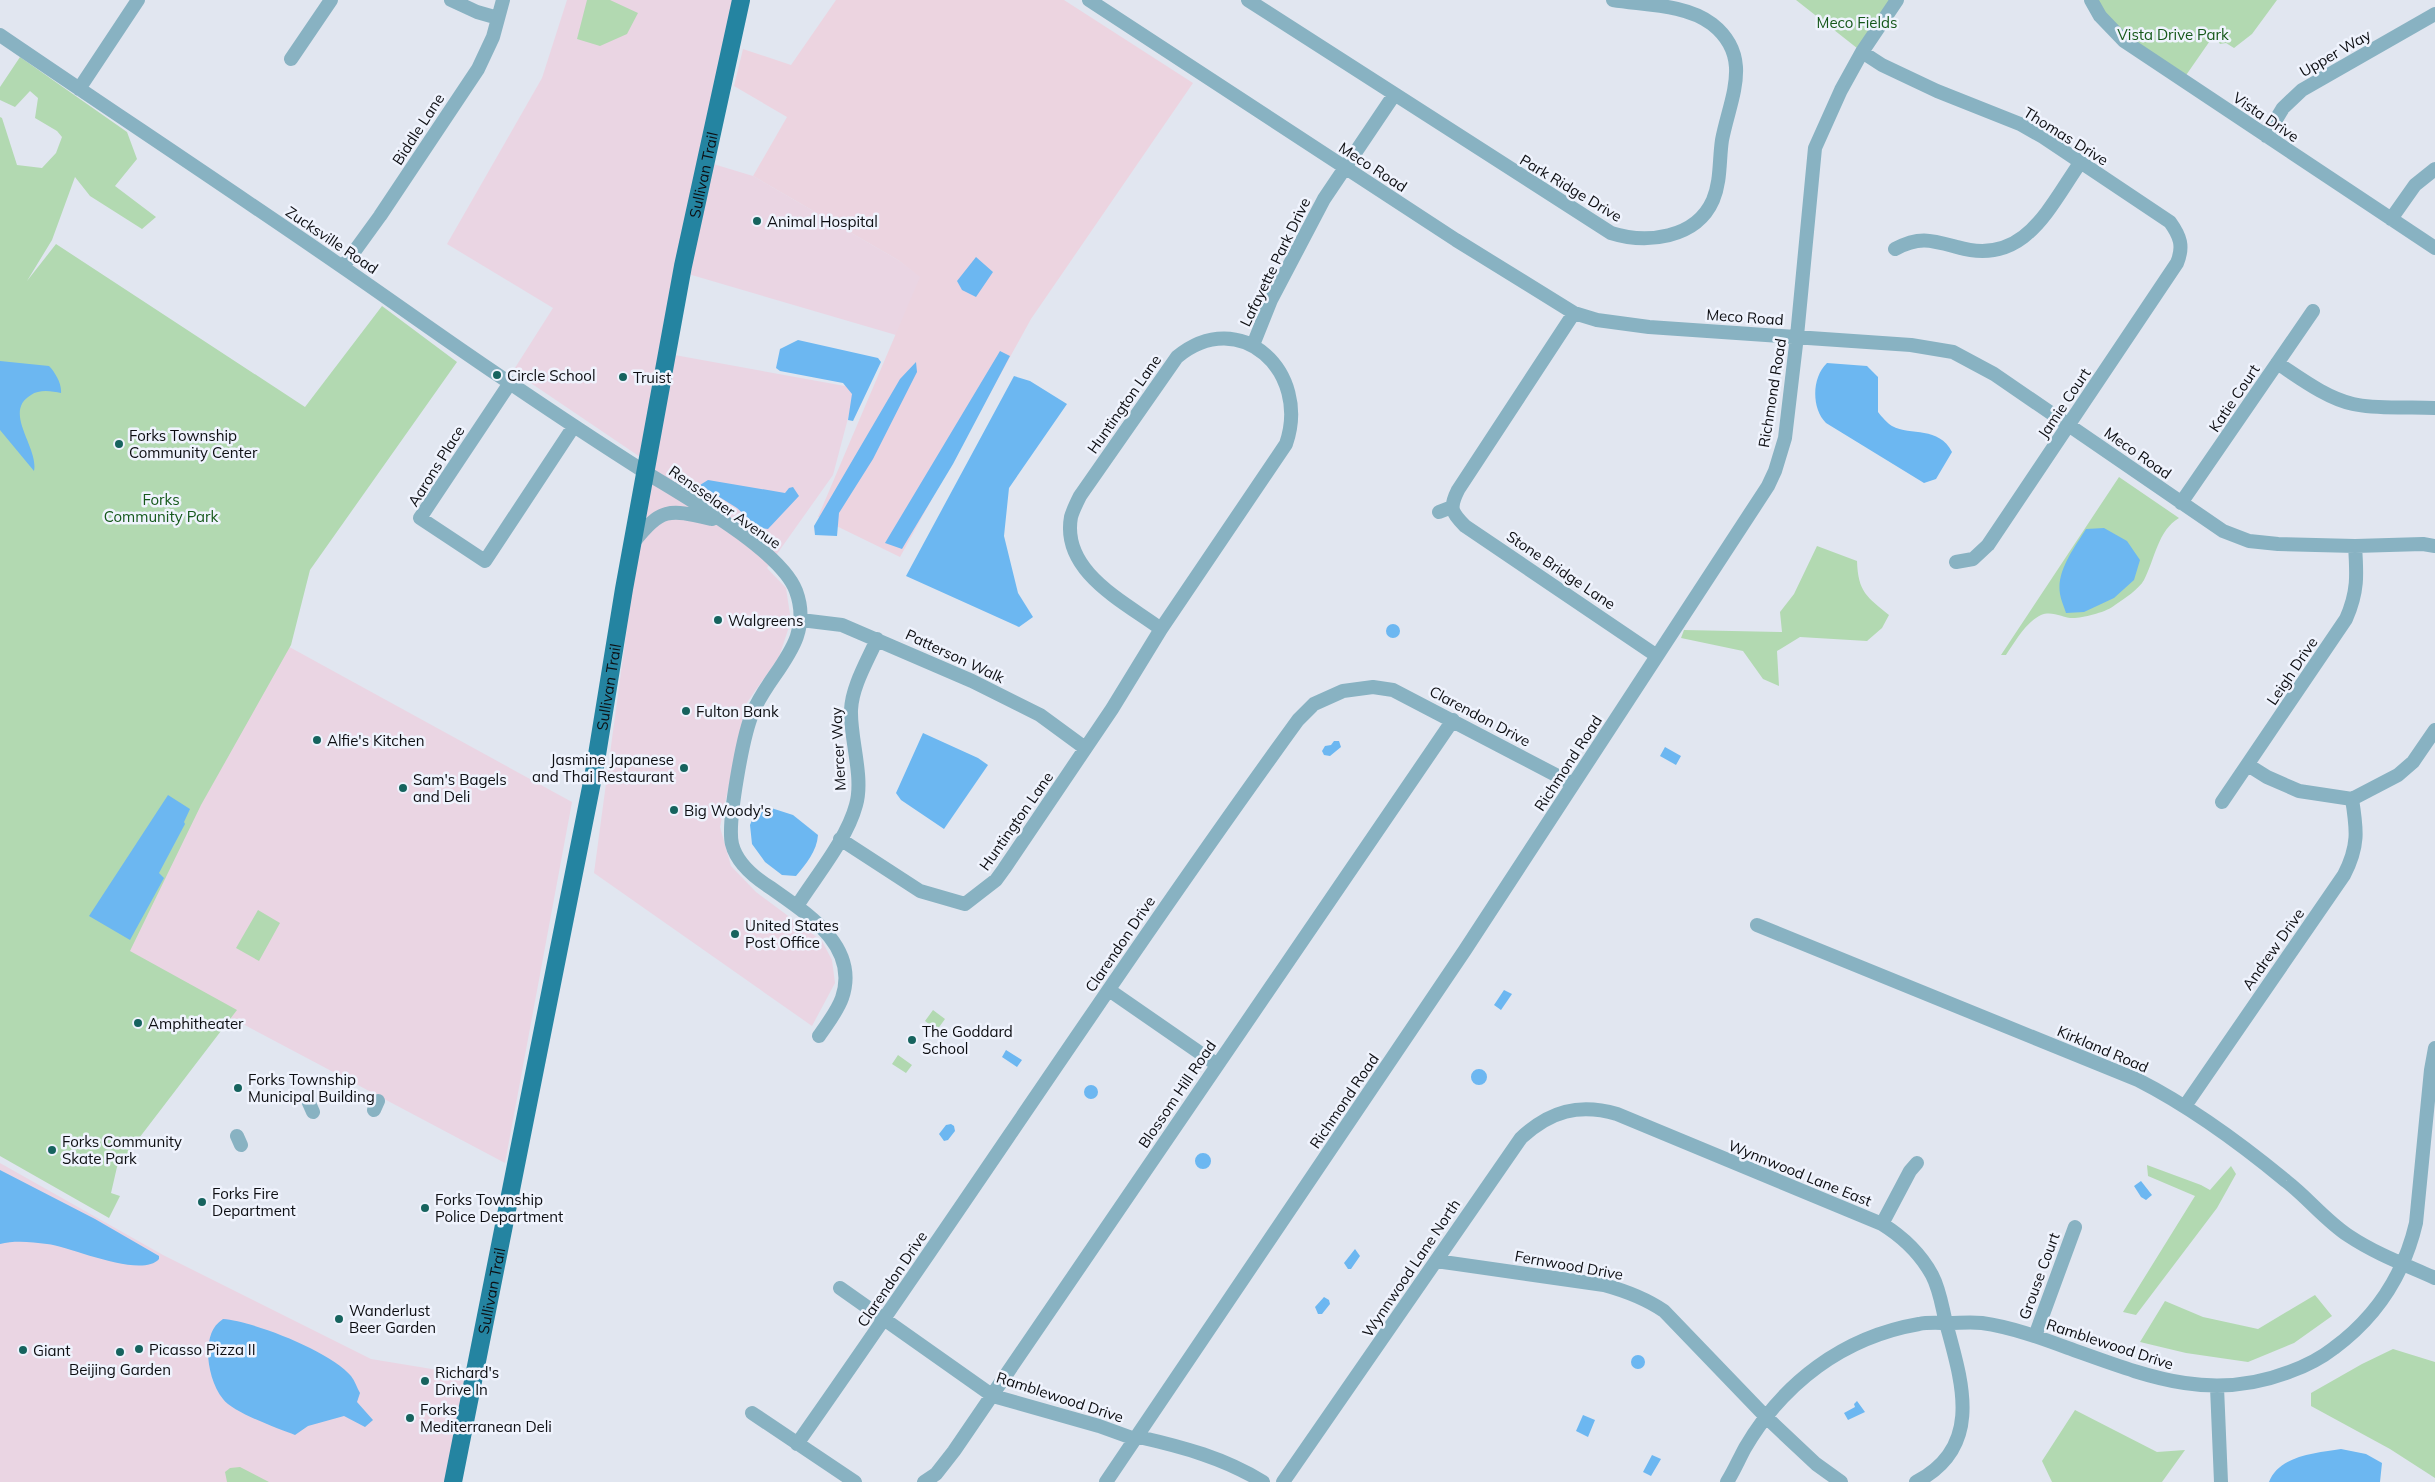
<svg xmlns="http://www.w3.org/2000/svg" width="2435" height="1482" font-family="Mulish,sans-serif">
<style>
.commercial{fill:#ead5e3}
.industrial{fill:#ecd4e0}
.green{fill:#b2d9b1}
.water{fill:#6cb7f1}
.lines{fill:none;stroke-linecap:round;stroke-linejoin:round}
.minor{stroke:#88b2c2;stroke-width:14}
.major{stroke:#2484a1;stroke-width:18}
.poi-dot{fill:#16635e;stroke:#eff3fd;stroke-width:2}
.labels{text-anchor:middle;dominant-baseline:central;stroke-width:5;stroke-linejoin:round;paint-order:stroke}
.park-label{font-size:15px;fill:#15581a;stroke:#eff3fd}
.street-label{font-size:15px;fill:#0d0e12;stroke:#eff3fd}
.poi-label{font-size:15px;fill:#0d0e12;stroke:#eff3fd;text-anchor:start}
</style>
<rect width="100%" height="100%" fill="#e1e6f0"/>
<path class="commercial" d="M567 0H746L700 160 753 176 898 260 921 277 896 335 678 271 669 354 856 388 833 475 767 568 786 588 791 621 779 657 746 704 720 827 731 866 756 892 822 941 832 960 835 983 812 1026 594 873 649 463 513 371 553 308 447 244 542 78Z
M273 638 572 802 505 1163 118 958Z
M0 1163 163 1255 371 1359 444 1371 476 1372 453 1482H0Z"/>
<path class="industrial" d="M836 0H1064L1193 83 1031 319 900 557 818 517 920 277 898 260 753 176 787 117 734 86 743 49 791 65Z"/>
<path class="green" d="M587 0H610L638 13 627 34 600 46 577 39Z
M1796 0H1897L1862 52Z
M2091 0H2277L2252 34 2234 48 2226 43 2220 44 2214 35 2182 81 2140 53Z
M20 57 127 132 137 159 115 186 156 217 142 229 90 196 75 177 52 240 27 281 56 244 305 407 382 306 457 362 310 570 291 645 201 805 130 951 237 1010 117 1167 111 1193 120 1196 109 1218 0 1156V117L2 118 17 165 42 168 56 153 62 137 57 131 35 118 38 98 30 91 15 107 0 100V87Z
M2119 477 2179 518C2158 530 2155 559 2144 580 2139 589 2124 599 2115 605 2107 612 2086 617 2075 618 2064 619 2053 610 2041 615 2026 622 2015 642 2006 655H2001Z
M1817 546 1857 561C1858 592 1867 597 1889 615L1882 628 1867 641 1800 637 1777 651 1779 686 1763 679 1743 651 1681 638 1684 630 1782 632 1780 612 1794 594Z
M258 910 280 923 259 961 236 948Z
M933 1010 945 1019 937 1030 925 1021Z
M898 1055 912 1065 906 1073 892 1064Z
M2147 1165 2201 1185 2210 1190 2231 1166 2236 1174 2217 1208 2136 1315 2123 1312 2195 1196 2148 1176Z
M2315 1295 2332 1316 2294 1343 2248 1362 2186 1353 2140 1342 2165 1301 2203 1317 2258 1329Z
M2393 1349 2435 1362V1478L2390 1449 2311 1406V1393L2362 1364Z
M2075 1410 2157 1452 2185 1450 2162 1482H2052L2042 1461Z
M240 1467 269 1482H227L225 1472 230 1468Z"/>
<path class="water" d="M976 257 993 272 976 297 962 290 957 281Z
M798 340 878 358 881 362 853 421 848 420 852 394 843 383 780 371 776 368 780 349Z
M1000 351 1010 356 953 464 902 549 885 543Z
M0 361 49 366C55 372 62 384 61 393 52 391 39 389 31 395 2 412 39 447 34 471L0 430Z
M916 362 917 372 873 459 839 513 837 536 815 535 814 526 900 379Z
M1827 363 1867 366 1878 377V412C1882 417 1887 423 1892 426 1911 436 1939 426 1952 452L1936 479 1924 483 1826 423C1811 408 1812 377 1827 363Z
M1014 376 1030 381 1067 404 1009 488 1004 536 1018 593 1033 617 1019 627 906 576Z
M708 480 785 493 789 488 793 487 799 496 768 529 759 528 737 508 700 485Z
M2104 528 2127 541 2140 560 2134 580 2114 598 2084 612 2066 613C2064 607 2061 600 2060 594 2056 571 2075 547 2086 529Z
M1386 631a7 7 0 1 1 14 0a7 7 0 1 1-14 0Z
M923 733 978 758 988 765 944 829 901 800 896 793Z
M1334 741H1339L1341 747 1330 756 1324 755 1322 751 1325 746 1331 745Z
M1665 747 1681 756 1676 765 1660 756Z
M168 795 190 809 184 822 185 824 159 873 164 878 130 940 89 916Z
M765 806 793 815 818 835C817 851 806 864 796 876L782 875 765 862 752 844 750 825 756 810Z
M1504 990 1512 994 1501 1010 1494 1005Z
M1006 1050 1022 1060 1017 1067 1002 1057Z
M1471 1077a8 8 0 1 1 16 0a8 8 0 1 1-16 0Z
M1084 1092a7 7 0 1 1 14 0a7 7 0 1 1-14 0Z
M951 1124 954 1126 955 1131 948 1140 944 1141 939 1134 946 1125Z
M1195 1161a8 8 0 1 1 16 0a8 8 0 1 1-16 0Z
M0 1170 95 1219 159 1256V1259C141 1279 72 1247 47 1244 32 1242 15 1240 0 1244Z
M2141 1181 2152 1195 2146 1200 2141 1197 2134 1186Z
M1355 1249 1360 1256 1351 1269H1348L1344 1263Z
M1324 1297 1329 1300 1330 1304 1322 1314H1318L1315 1307Z
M223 1319C253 1321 332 1352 351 1376 355 1381 357 1388 360 1393L357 1402 373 1420 365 1427 344 1416 308 1426 295 1435C279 1429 232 1412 223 1399 213 1387 208 1367 208 1352 209 1338 211 1327 223 1319Z
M1631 1362a7 7 0 1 1 14 0a7 7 0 1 1-14 0Z
M1857 1401 1865 1412 1848 1420 1844 1413 1855 1407 1854 1404Z
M1583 1415 1595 1420 1588 1437 1576 1431Z
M2341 1449 2366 1454 2382 1463 2380 1482H2269C2279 1455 2317 1453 2341 1449Z
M1652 1455 1661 1459 1651 1476 1643 1472Z"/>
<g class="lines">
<path class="minor" d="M451 0 477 12 498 18
M1089 0 1456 240 1574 313 1597 320 1649 327 1911 345 1953 352 1994 374 2223 531 2249 541 2278 544 2355 546 2423 544 2435 546
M1248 0 1611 233C1646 244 1696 239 1713 200 1721 181 1719 160 1722 140 1730 98 1754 57 1712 24 1686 4 1644 5 1613 0
M2091 0 2100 16 2124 41 2435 248
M0 35C113 112 228 188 341 266 395 303 447 341 501 377 548 409 596 441 645 472 682 495 781 550 796 591 815 642 770 671 753 712 743 734 727 823 732 844 737 864 755 878 771 888 806 913 860 946 842 998 837 1012 827 1024 819 1036
M1862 52 1882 65 1937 91 2020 124 2043 137 2170 222C2180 236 2184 246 2177 263L1988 545 1973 559 1956 562
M291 59 331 0
M79 89 138 0
M2266 136 2283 108 2302 90 2435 14
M2391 219 2415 185 2435 169
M1895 249C1919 236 1931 240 1957 247 2024 267 2048 209 2080 163
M343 267 380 216 478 69 493 37 503 0
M1574 313 1458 490C1449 508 1451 512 1465 526L1657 656
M1253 345 1271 300 1324 199 1394 95
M2277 363C2300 378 2326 398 2353 404 2379 410 2408 406 2435 408
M510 383 420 518 485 561 574 426
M2181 503 2313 311
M1439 512 1452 507
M633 543C662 507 668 509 712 519
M801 620 842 625 972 681 1040 715 1085 748
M2248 765 2267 777 2299 791 2352 799 2398 775 2413 762 2435 730
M2222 802 2346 619C2358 592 2357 575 2355 546
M840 839 920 891 965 904 996 880 1004 869 1112 709 1161 629 1286 444C1311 372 1240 305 1177 357L1080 496C1077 502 1073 510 1071 517 1061 572 1125 602 1161 629
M797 906C816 876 847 839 856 805 864 777 850 739 851 710 852 686 868 660 877 639
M1757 925 2138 1080C2191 1107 2240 1143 2286 1181 2308 1198 2326 1221 2349 1236 2376 1254 2406 1265 2435 1278
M1109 990 1216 1064
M309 1103 313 1112
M2185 1106 2344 875C2359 846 2357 830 2352 799
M374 1110 378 1101
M237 1136 241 1145
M1882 1224 1910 1171 1917 1163
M1436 1261 1604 1285C1626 1291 1645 1298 1664 1311L1766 1417 1816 1464 1841 1482
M840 1288 993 1396 1099 1426 1135 1439 1139 1437C1183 1447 1224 1458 1263 1482
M2035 1336 2075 1227
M2217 1387 2221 1482
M752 1413 855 1482
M797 1444C966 1204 1126 957 1298 720L1314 704 1343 691 1373 687 1393 690 1573 784
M924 1482 936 1474 954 1451 1453 720
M1106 1482 1465 950 1768 486 1775 471 1785 438 1797 336 1815 148 1841 90 1862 52 1897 0
M1283 1482 1521 1138C1550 1111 1579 1103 1617 1114L1882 1224C1903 1237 1920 1253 1932 1275 1940 1290 1942 1307 1946 1323 1962 1382 1984 1447 1916 1482
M1727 1482C1734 1471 1739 1459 1745 1448 1783 1383 1843 1337 1919 1324 1928 1322 1939 1323 1948 1323 1959 1323 1971 1322 1982 1323 2011 1327 2041 1338 2068 1348 2144 1375 2209 1403 2289 1372 2306 1366 2320 1359 2334 1348 2376 1317 2404 1274 2416 1223L2431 1070 2435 1048"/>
<path class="major" id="s1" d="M453 1482 595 767 624 589 683 266 741 0"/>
</g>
<g class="poi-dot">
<circle cx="757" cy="221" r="5"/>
<circle cx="497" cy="375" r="5"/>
<circle cx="623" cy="377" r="5"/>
<circle cx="119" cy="444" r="5"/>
<circle cx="718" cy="620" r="5"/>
<circle cx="686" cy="711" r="5"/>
<circle cx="317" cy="740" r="5"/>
<circle cx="684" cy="768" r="5"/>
<circle cx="403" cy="788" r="5"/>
<circle cx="674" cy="810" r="5"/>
<circle cx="735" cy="934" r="5"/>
<circle cx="138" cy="1023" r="5"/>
<circle cx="912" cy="1040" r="5"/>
<circle cx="238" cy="1088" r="5"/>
<circle cx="52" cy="1150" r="5"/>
<circle cx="202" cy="1202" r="5"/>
<circle cx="425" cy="1208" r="5"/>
<circle cx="339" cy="1319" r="5"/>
<circle cx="139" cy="1349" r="5"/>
<circle cx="23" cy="1350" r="5"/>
<circle cx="120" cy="1352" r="5"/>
<circle cx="425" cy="1381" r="5"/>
<circle cx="410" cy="1418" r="5"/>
</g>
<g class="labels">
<g class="park-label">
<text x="1857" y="22">Meco Fields</text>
<text x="2173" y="34">Vista Drive Park</text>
<text x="161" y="499">Forks<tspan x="161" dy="17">Community Park</tspan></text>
</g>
<g class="street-label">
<text transform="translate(2335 53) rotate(-30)">Upper Way</text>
<text transform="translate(2266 117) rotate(34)">Vista Drive</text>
<text transform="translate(418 129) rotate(-57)">Biddle Lane</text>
<text transform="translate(2066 136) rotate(32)">Thomas Drive</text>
<text transform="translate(1373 167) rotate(33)">Meco Road</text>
<text stroke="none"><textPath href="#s1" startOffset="1331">Sullivan Trail</textPath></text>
<text transform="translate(1571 188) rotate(31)">Park Ridge Drive</text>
<text transform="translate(332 240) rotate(34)">Zucksville Road</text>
<text transform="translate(1275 262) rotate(-64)">Lafayette Park Drive</text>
<text transform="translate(1745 317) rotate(4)">Meco Road</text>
<text transform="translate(1772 393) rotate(-81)">Richmond Road</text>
<text transform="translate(2234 398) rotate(-56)">Katie Court</text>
<text transform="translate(2064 403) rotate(-56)">Jamie Court</text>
<text transform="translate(1124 404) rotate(-55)">Huntington Lane</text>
<text transform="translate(2138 453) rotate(35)">Meco Road</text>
<text transform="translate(436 466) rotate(-58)">Aarons Place</text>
<text transform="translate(725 507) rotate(35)">Rensselaer Avenue</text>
<text transform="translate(1561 570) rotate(34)">Stone Bridge Lane</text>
<text transform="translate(955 656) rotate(25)">Patterson Walk</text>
<text transform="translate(2292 671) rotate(-56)">Leigh Drive</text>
<text stroke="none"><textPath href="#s1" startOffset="810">Sullivan Trail</textPath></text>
<text transform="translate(1480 716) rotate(28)">Clarendon Drive</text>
<text transform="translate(838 749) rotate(-93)">Mercer Way</text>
<text transform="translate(1568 763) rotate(-57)">Richmond Road</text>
<text transform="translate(1016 821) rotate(-55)">Huntington Lane</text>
<text transform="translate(1120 944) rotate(-56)">Clarendon Drive</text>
<text transform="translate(2273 949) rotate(-55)">Andrew Drive</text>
<text transform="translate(2103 1049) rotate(23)">Kirkland Road</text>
<text transform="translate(1177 1094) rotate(-56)">Blossom Hill Road</text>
<text transform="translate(1344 1101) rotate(-56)">Richmond Road</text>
<text transform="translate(1800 1173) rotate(22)">Wynnwood Lane East</text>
<text transform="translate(1569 1265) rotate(10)">Fernwood Drive</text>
<text transform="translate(1411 1268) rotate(-56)">Wynnwood Lane North</text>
<text transform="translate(2039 1276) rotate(-70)">Grouse Court</text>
<text transform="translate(892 1279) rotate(-56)">Clarendon Drive</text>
<text stroke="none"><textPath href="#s1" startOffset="195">Sullivan Trail</textPath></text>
<text transform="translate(2110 1344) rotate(18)">Ramblewood Drive</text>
<text transform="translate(1060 1397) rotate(18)">Ramblewood Drive</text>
</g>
<g class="poi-label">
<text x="767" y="221">Animal Hospital</text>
<text x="507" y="375">Circle School</text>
<text x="633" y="377">Truist</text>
<text x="129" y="435">Forks Township<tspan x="129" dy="17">Community Center</tspan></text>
<text x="728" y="620">Walgreens</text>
<text x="696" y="711">Fulton Bank</text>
<text x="327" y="740">Alfie's Kitchen</text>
<text x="674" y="759" text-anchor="end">Jasmine Japanese<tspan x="674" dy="17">and Thai Restaurant</tspan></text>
<text x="413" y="779">Sam's Bagels<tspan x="413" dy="17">and Deli</tspan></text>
<text x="684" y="810">Big Woody's</text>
<text x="745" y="925">United States<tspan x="745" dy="17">Post Office</tspan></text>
<text x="148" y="1023">Amphitheater</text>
<text x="922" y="1031">The Goddard<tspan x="922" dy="17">School</tspan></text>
<text x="248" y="1079">Forks Township<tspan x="248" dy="17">Municipal Building</tspan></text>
<text x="62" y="1141">Forks Community<tspan x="62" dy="17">Skate Park</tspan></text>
<text x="212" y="1193">Forks Fire<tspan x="212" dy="17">Department</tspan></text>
<text x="435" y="1199">Forks Township<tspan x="435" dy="17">Police Department</tspan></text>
<text x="349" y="1310">Wanderlust<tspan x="349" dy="17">Beer Garden</tspan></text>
<text x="149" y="1349">Picasso Pizza II</text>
<text x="33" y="1350">Giant</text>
<text x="120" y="1369" text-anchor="middle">Beijing Garden</text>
<text x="435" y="1372">Richard's<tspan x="435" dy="17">Drive In</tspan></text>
<text x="420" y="1409">Forks<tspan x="420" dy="17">Mediterranean Deli</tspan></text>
</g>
</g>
</svg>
